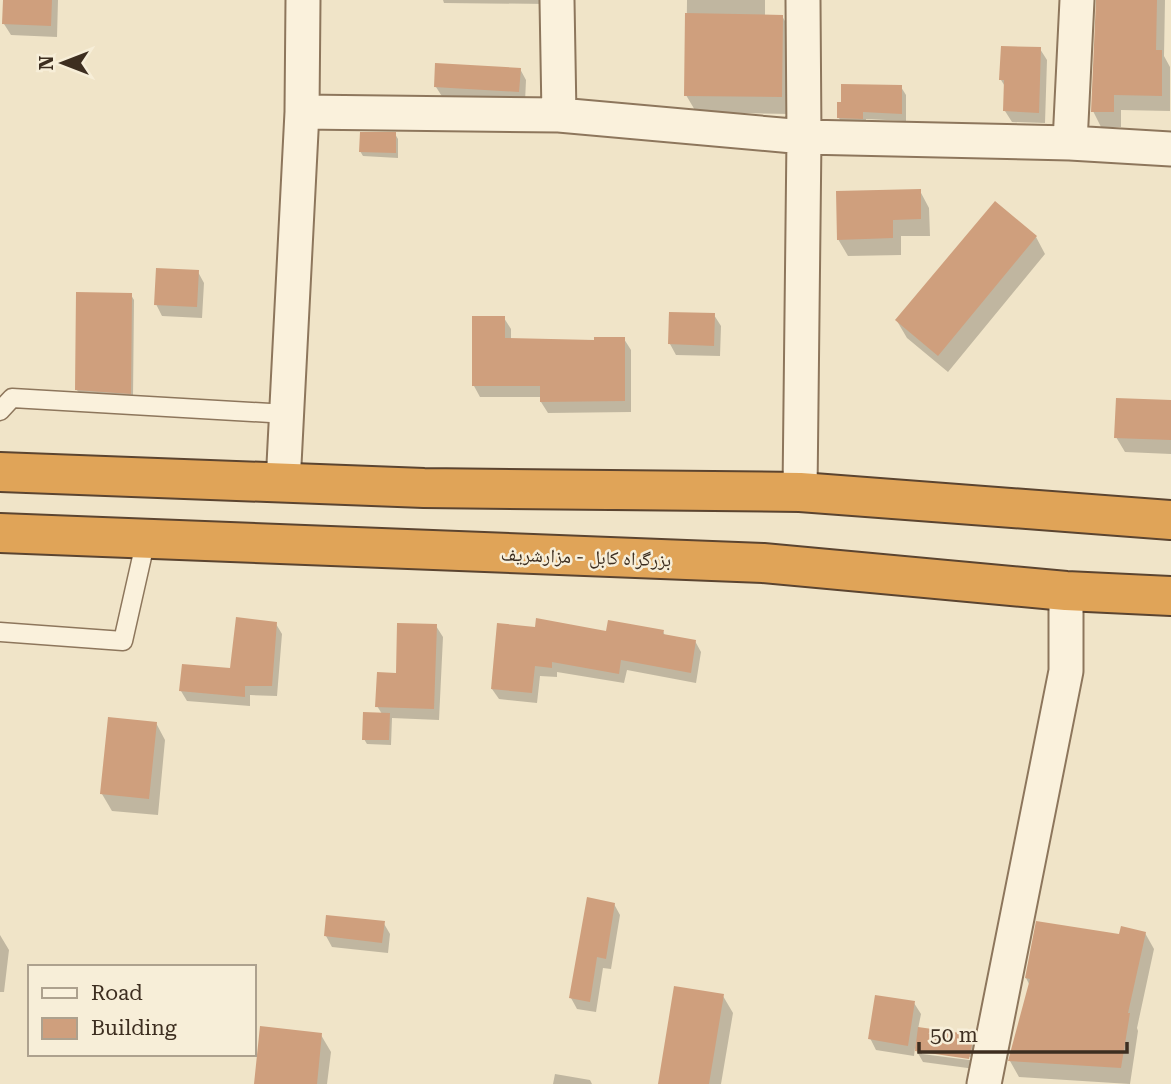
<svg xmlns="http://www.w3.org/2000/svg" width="1171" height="1084" font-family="'Roboto Serif','Noto Naskh Arabic',serif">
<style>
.shadow{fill:#0003}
.building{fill:#cf9f7d}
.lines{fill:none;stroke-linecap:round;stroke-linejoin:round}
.lane-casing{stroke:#8d765c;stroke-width:21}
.street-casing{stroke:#8d765c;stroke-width:37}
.highway-casing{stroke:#5b4430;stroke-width:42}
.lane{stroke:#faf1dc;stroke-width:18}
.street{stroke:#faf1dc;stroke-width:33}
.highway{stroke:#e0a458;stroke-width:38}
.labels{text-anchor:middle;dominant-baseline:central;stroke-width:5;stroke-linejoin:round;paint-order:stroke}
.street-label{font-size:19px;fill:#3d2e20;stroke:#f7eed8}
</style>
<rect width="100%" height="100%" fill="#f0e4c8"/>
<path class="shadow" d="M5 0H58L57 37 11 35 4 24Z
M443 0H548V4L444 3Z
M687 0H765V16H782L792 33 791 114 696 112 686 95Z
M1098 0H1165L1164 56 1170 67V111L1121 110V127H1101L1093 111Z
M1040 49 1047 60 1045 123 1012 122 1005 111 1006 88 1001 80Z
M520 69 526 80 525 102 443 98 436 87Z
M901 87 906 95V121L866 119V126H843L839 118Z
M395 134 398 139V158L363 156 360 151Z
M920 191 929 208 930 236H901V255L848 256 838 239Z
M1036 237 1045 254 948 372 907 338 897 321Z
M198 272 204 283 202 318 162 316 156 304Z
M131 295 134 300 133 398 80 395 77 390Z
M714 315 721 326 720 356 676 355 670 344Z
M504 318 511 329V340L595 342 624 339 631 350V412L548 413 541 402V397H480L474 386Z
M1171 401V454L1125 452 1116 437Z
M276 624 282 634 277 696 250 695V706L187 701 181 691 232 670Z
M498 625 607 633 663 631 665 636 695 641 701 652 696 683 627 670 624 683 557 672V677L540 676 537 703 499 699 492 689Z
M436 626 443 637 439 720 392 718 391 745 367 744 364 739 382 714 377 706 398 674Z
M156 723 165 740 158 815 112 811 102 794Z
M614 904 620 915 611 969 603 968 596 1012 577 1009 571 998Z
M383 922 390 934 388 953 332 947 326 936Z
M1145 933 1154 949 1137 1028 1138 1031 1130 1084 1019 1077 1010 1061 1030 986 1026 978 1121 936Z
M0 935 9 950 4 992H0Z
M723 996 733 1013 721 1084H660Z
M914 1003 921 1014 918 1029 973 1036 979 1048 977 1058 922 1050V1054L977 1061 975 1069 923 1062 915 1048 914 1056 876 1050 870 1038Z
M321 1035 331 1052 327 1084H256Z
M555 1074 590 1080 592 1084H553Z"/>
<path class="building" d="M3 0H52L51 26 2 24Z
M1096 0H1157L1156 50H1162V96L1114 95V112H1091Z
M685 13 783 15 782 97 684 96Z
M1001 46 1041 47 1039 113 1003 111 1004 80H999Z
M435 63 521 68 519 92 434 87Z
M841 84 902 85V114L863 112V119L837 118V102H841Z
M360 132H396V153L359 152Z
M921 189V219L893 220V238L837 240 836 191Z
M995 201 1037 236 938 356 895 320Z
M156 268 199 270 197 307 154 305Z
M76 292 132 293 131 394 75 390Z
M669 312 715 313 714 346 668 344Z
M472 316H505V338L594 340V337H625V401L540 402V386H472Z
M1116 398 1171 400V440L1114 438Z
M236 617 277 622 272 686H245V697L179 691 182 664 230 668Z
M536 618 606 631 608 620 664 630 663 634 696 640 691 673 621 660 619 674 552 662V668L535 666 532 693 491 689 497 623 535 627Z
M397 623 437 624 434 709 375 707 377 672 396 673Z
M363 712 390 713 389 740H362Z
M108 717 157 722 149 799 100 794Z
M587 897 615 903 606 959 597 957 590 1002 569 998Z
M326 915 385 921 382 943 324 936Z
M1036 921 1119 934 1121 926 1146 932 1128 1013H1130L1121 1068 1008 1061 1030 979 1025 978Z
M674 986 724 994 709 1084H658Z
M875 995 915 1001 908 1046 868 1039Z
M260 1026 322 1033 317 1084H254Z
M918 1027 974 1035 969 1059 915 1051Z"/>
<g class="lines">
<g class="lane-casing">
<path id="lane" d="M0 411 12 398 287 414
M0 632 123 641 146 539"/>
</g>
<g class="street-casing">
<path id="street" d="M557 0 559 115
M302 112 559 115 804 137 1070 143 1171 149
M1070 143 1077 0
M283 484 302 112 303 0
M800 492 804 137 803 0
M984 1084 1066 671V591"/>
</g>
<g class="highway-casing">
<path id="highway" d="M0 472 424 488 800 492 1171 520
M0 533 763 563 1066 591 1171 596"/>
</g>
<use href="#lane" class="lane"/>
<use href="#street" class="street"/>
<use href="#highway" class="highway"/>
</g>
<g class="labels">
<g class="street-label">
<text transform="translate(586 557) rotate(2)">بزرگراه کابل - مزارشریف</text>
</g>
</g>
<rect x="28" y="965" width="228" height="91" fill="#f7eed8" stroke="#ada18e" stroke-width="2"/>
<rect x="42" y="988" width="35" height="10" fill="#faf1dc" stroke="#ada18e" stroke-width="2"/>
<text x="91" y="1000" font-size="21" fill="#3d2e20">Road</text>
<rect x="42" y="1018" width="35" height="21" fill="#cf9f7d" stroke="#ada18e" stroke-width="2"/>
<text x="91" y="1035" font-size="21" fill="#3d2e20">Building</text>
<g transform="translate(63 63) rotate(270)" stroke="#f7eed8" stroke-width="5" paint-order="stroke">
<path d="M0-5L12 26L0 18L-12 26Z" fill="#3d2e20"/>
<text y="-10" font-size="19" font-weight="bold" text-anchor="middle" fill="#3d2e20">N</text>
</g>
<path d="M919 1042v10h208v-10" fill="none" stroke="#3d2e20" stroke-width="3.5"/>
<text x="930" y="1042" font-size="21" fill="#3d2e20" stroke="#f7eed8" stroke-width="5" paint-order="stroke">50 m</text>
</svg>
